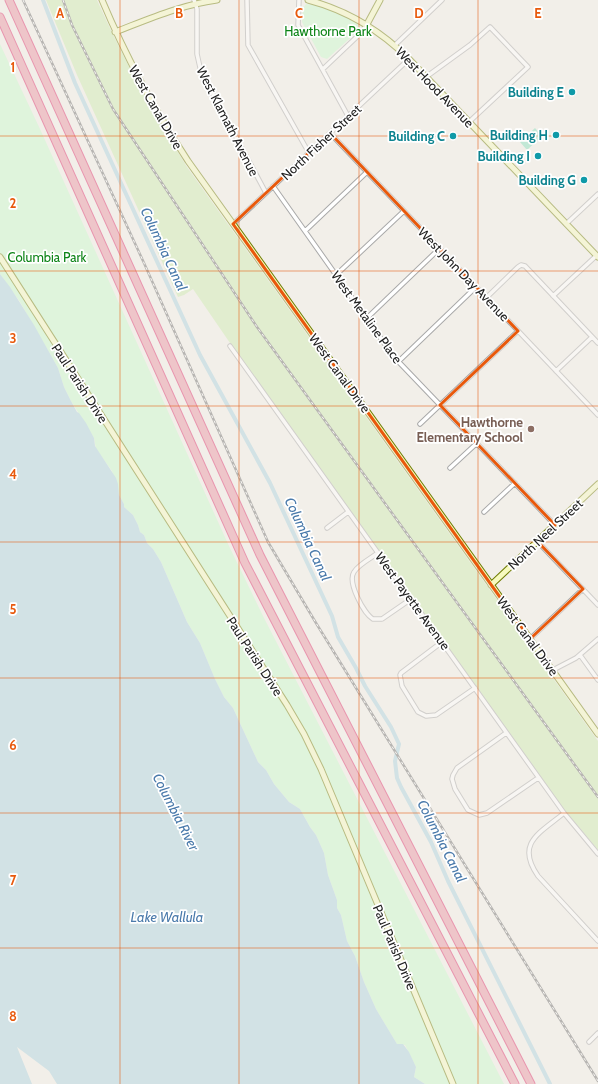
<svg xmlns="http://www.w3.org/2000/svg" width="598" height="1084" font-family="Cabin,sans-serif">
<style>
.grass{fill:#cdebb0}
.park{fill:#c8facc}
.pitch{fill:#88e0be}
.water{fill:#aad3df}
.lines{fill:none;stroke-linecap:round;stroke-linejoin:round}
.canal{stroke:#aad3df;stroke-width:4}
.street-casing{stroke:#a9a9a9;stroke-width:5.5}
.secondary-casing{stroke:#707d05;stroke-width:7}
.highway-casing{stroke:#dc2a67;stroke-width:9}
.street{stroke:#fff;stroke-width:3.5}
.secondary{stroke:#f7fabf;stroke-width:5}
.highway{stroke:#e892a2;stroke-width:7}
.rail-casing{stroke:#707070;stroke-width:2.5}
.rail{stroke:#fff;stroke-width:1;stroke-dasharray:3;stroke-linecap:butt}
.marked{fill:none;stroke:#e8590c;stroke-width:3;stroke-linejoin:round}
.grid{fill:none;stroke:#e8590c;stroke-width:1;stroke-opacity:0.55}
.culture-dot{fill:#0f9aa8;stroke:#fff;stroke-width:1.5}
.education-dot{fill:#8d6e63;stroke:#fff;stroke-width:1.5}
.labels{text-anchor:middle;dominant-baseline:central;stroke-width:3.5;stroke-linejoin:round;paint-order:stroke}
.park-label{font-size:13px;fill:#0c8416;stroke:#fff}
.street-label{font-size:13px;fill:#222;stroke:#fff}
.culture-label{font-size:13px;font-weight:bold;fill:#0d838f;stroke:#fff;text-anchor:end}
.education-label{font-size:13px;font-weight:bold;fill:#785e54;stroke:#fff;text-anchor:end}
.water-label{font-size:14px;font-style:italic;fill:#4a7aab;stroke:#fff}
.grid-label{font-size:13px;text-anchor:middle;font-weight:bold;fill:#e8590c;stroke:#fff;stroke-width:3.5;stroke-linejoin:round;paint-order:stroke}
</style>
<rect width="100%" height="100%" fill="#f2efe9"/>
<path class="grass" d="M46 0H97C123 59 153 112 187 167L598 741V850L561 806 230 343 193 289 184 295 178 297 77 75Z"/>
<path class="park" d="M306 4C319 4 349 17 359 25L358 31 327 59 321 57 302 22 303 8Z
M0 44 40 129 229 546 264 618 504 1084H425L414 1077 416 1067 405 1045 397 1044 376 1009 364 982 355 956 347 941 341 915 337 908V900L328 875 324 853 316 835 310 827 300 809 289 802 274 784 266 770 258 762 233 708 224 697 215 679 200 643 187 622 161 562 153 549 147 543 144 535 140 532 138 525 133 515 124 507V504L119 495 112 471 96 449 94 438 71 401 64 387 58 368 20 302 0 274Z"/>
<path class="pitch" d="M535 128 542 136 527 150 520 142Z"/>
<path class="water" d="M0 274 10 287 34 325 58 368 64 387 71 401 77 412 79 413 86 423 94 438 95 446 116 478 118 484 119 495 124 504V507L133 515 138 525 140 532 144 535 147 543 153 549 161 562 187 622 200 643 215 679 224 697 233 708 258 762 266 770 274 784 289 802 300 809 310 827 316 835 324 853 328 875 337 900V908L341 915 347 941 355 956 364 982 376 1009 397 1044H403L409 1052 416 1067 414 1077 425 1084H57L49 1071 17 1047 32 1084H0Z"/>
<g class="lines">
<path class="canal" d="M43 0 75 83 200 355 270 483 332 616 338 637 356 668 365 686 391 727 399 744 395 761 397 778 401 787 431 842 448 881 550 1084"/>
<g class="street-casing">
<path id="street" d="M194 0 197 9V54L201 72 266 193
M247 0 248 45 309 153
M299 0 298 25 348 116
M395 45 442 0
M323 69 363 31 366 26
M426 77 470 45 490 27 528 67 469 122
M330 133 598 415
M273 186 394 357 555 525
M233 224 409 59
M566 224 598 194
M305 231 367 172
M336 275 404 211
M553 296 596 256
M486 298 518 267 521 265 525 266 598 343
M367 318 439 249
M230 346 564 813 598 854
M399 361 476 287
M556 371 592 337
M420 424 518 331
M450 468 477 443
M484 512 515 483
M327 528 348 512
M538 542 598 605
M378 553C371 558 358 565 354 572 347 582 364 614 373 619H382L411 599
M530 639 583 589
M442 642 401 673 400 675 402 686 418 712 426 716 436 715 475 688
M580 655 598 680
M553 670 576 658 598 639
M506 733 457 768 453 775 452 779 455 789 468 810 479 815 487 813 538 778
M564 813C540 833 515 843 538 876L598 941
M589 1042 598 1033"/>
</g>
<g class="secondary-casing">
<path id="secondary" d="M102 0C126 57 154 109 188 161L598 734
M308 0C346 10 381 31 409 59L598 257
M366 26 380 0
M115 32C149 19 180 5 217 0
M0 257 287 705 304 734 321 769 453 1084
M491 585 598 484"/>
</g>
<g class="highway-casing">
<path id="highway" d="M9 0 260 555 531 1084
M0 17 245 563 515 1084"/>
</g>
<use href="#street" class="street"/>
<use href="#secondary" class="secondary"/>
<use href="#highway" class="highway"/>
<g class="rail-casing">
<path id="rail" d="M23 0 144 263 268 542 316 623 598 1081
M63 0 72 25 113 109 257 327 598 797"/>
</g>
<use href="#rail" class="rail"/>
</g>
<path d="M0 0H598V1084H0ZM330 133 518 331 440 405 555 525 538 542 583 589 530 639 233 224Z" fill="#f2efe9" fill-opacity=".55" fill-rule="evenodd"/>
<path class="marked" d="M330 133 518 331 440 405 555 525 538 542 583 589 530 639 233 224Z"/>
<path class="grid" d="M120 0V1084M239 0V1084M359 0V1084M478 0V1084M0 136H598M0 271H598M0 406H598M0 542H598M0 678H598M0 813H598M0 948H598"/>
<g class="culture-dot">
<circle cx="572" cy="92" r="4"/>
<circle cx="556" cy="135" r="4"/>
<circle cx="453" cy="136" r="4"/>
<circle cx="538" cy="156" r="4"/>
<circle cx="584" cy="180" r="4"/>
</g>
<circle class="education-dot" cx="531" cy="429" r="4"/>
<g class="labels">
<g class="park-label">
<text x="328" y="31">Hawthorne Park</text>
<text x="47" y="257">Columbia Park</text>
</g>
<g class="street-label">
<text transform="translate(435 87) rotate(46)">West Hood Avenue</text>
<text transform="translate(156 107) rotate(60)">West Canal Drive</text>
<text transform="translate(228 121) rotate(63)">West Klamath Avenue</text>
<text transform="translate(321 142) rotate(-43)">North Fisher Street</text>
<text transform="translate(464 274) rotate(46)">West John Day Avenue</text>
<text transform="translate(367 317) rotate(54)">West Metaline Place</text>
<text transform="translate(340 373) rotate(54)">West Canal Drive</text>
<text transform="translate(80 383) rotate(57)">Paul Parish Drive</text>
<text transform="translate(545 534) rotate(-43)">North Neel Street</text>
<text transform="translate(413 601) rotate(54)">West Payette Avenue</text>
<text transform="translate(528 636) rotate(54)">West Canal Drive</text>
<text transform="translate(255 656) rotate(57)">Paul Parish Drive</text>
<text transform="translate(395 947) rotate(67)">Paul Parish Drive</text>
</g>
<g class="culture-label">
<text x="564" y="92">Building E</text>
<text x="548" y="135">Building H</text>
<text x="445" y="136">Building C</text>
<text x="530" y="156">Building I</text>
<text x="576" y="180">Building G</text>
</g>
<g class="education-label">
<text x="523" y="422">Hawthorne<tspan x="523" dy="15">Elementary School</tspan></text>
</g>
<g class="water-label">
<text transform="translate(164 249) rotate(65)">Columbia Canal</text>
<text transform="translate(308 539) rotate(65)">Columbia Canal</text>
<text transform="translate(176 812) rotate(63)">Columbia River</text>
<text transform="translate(442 841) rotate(63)">Columbia Canal</text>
<text x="167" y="917">Lake Wallula</text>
</g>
</g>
<g class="grid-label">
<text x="60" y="18">A</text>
<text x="179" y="18">B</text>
<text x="299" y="18">C</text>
<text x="419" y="18">D</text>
<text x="538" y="18">E</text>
<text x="13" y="72">1</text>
<text x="13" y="208">2</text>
<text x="13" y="343">3</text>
<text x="13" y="479">4</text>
<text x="13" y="614">5</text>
<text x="13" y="750">6</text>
<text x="13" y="885">7</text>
<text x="13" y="1021">8</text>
</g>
</svg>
